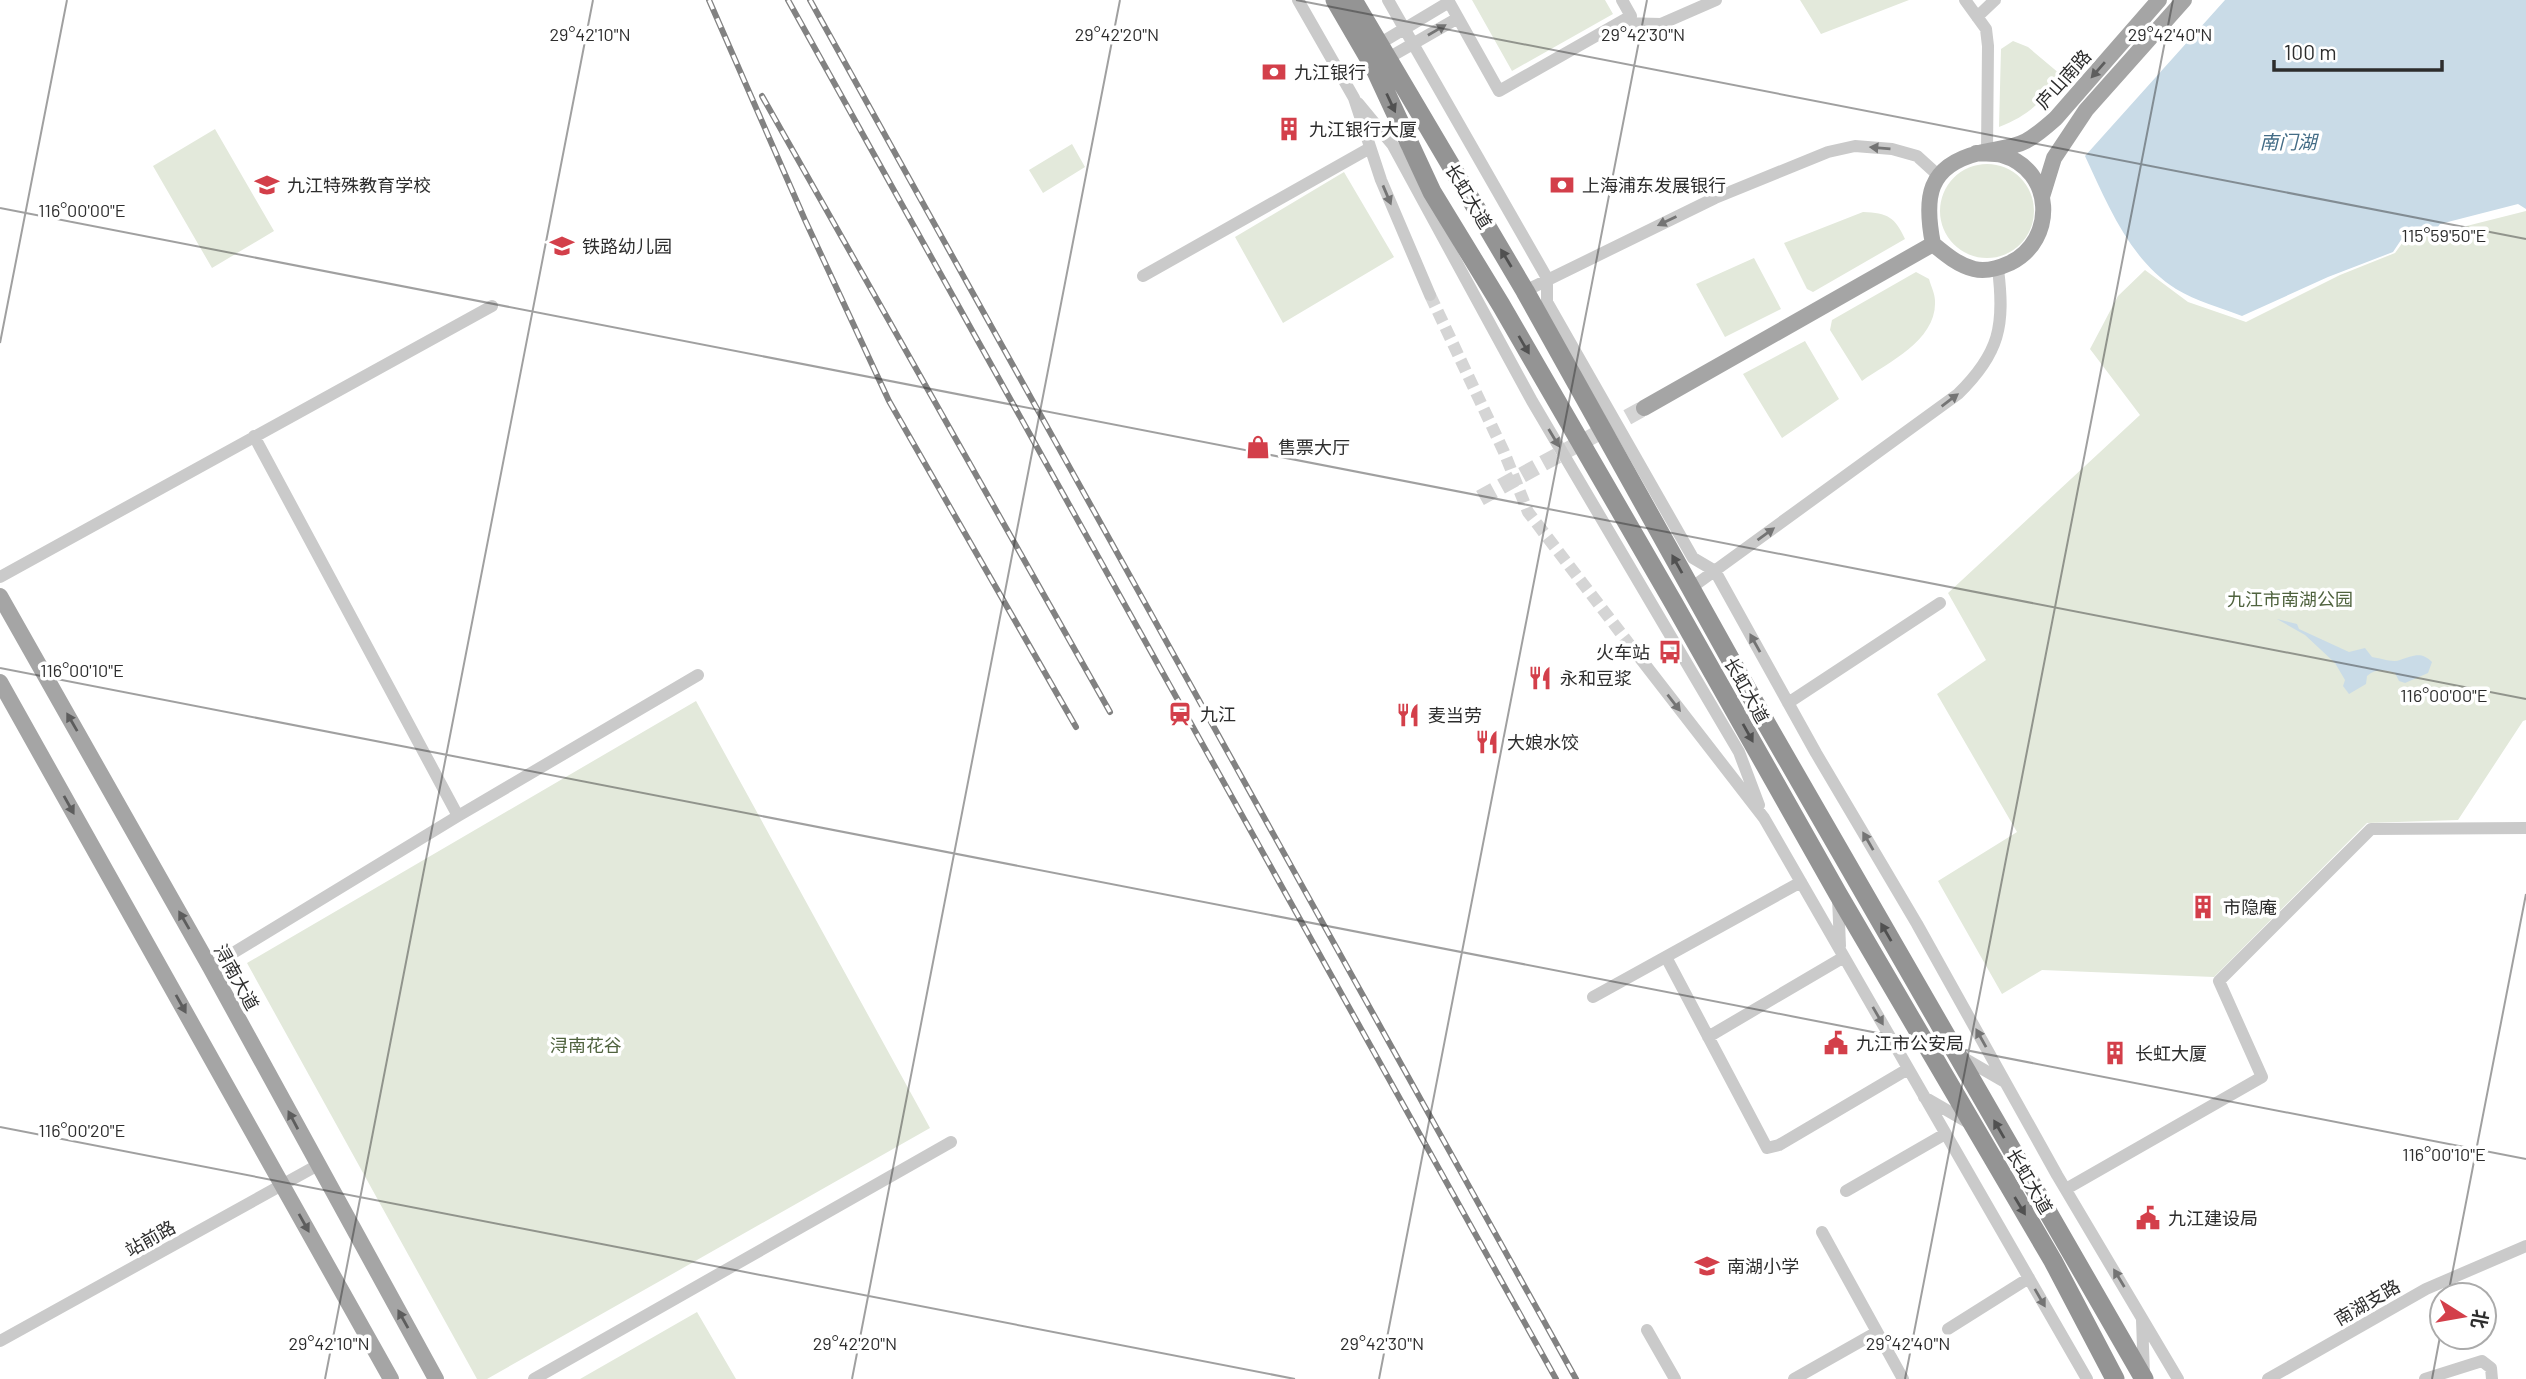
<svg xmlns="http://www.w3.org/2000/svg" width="2526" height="1379" font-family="Barlow,'Noto Sans SC',sans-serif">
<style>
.green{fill:#e3e9db}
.water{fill:#c9dbe7}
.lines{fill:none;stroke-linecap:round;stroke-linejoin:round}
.minor-tunnel{stroke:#d5d5d5;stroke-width:12;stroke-dasharray:12 6;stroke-linecap:butt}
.major-tunnel{stroke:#d5d5d5;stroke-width:16;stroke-dasharray:16 8;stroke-linecap:butt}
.minor{stroke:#cacaca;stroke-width:12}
.major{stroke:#a5a5a5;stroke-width:16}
.highway{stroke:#949494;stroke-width:19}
.rail-casing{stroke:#828282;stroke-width:6}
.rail{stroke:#fff;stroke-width:3.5;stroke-dasharray:10;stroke-linecap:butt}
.oneway{fill:#747474}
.oneway2{fill:#5d5d5d}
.oneway3{fill:#515151}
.ticks{fill:none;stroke:#2d2d2d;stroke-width:2;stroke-opacity:0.45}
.labels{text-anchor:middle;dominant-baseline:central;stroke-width:7;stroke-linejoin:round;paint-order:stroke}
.poi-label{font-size:18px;fill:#2d2d2d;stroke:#fff;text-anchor:start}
.street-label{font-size:18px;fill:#2d2d2d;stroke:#fff}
.park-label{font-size:18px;fill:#50633f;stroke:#fff}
.water-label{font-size:19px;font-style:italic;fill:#436c86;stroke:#fff}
.ticks-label{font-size:18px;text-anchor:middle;fill:#2d2d2d;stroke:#fff;stroke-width:7;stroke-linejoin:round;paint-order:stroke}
</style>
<rect width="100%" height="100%" fill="#fff"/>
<path class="green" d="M1472 0H1605L1613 14 1512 71Z
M1800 0H1909L1821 34Z
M2013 41 2028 47 2060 74C2042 102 2030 115 1999 127L2001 49Z
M215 129 274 231 212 268 153 166Z
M1072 144 1085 167 1043 193 1029 170Z
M1940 211a47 47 0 1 1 94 0a47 47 0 1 1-94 0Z
M1344 172 1394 257 1283 323 1235 237Z
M2526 211V720L2523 721 2458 820 2367 823 2214 977 2042 970 2002 994 1938 881 2017 832 1937 694 1986 660 1948 593 2140 415 2090 349 2118 296 2145 270 2188 302 2246 322 2340 275 2395 253 2403 242Z
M1863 212C1888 213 1895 217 1905 239L1813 292 1807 289 1784 243Z
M1754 258 1781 309 1725 337 1696 284Z
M1916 272 1929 279C1931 286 1935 294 1935 301 1937 340 1889 362 1862 381L1830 330 1832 320Z
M1805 341 1839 399 1782 438 1743 374Z
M696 701 930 1128 487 1379H477L247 963Z
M697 1312 736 1379H580Z"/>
<path class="water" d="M2225 0H2526V209L2518 204 2440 224 2435 231 2401 240 2393 252 2328 277 2242 316C2221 308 2196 301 2176 289 2129 259 2108 205 2085 156Z
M2277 619 2297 624 2299 629 2349 652 2365 648 2372 657C2380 658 2393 663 2400 660 2413 656 2421 651 2432 662L2428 673 2405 683 2399 681 2395 673C2385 670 2376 668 2367 676L2366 684 2349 694 2343 686 2345 680 2335 663 2305 635Z"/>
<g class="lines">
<path class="minor-tunnel" d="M1430 295 1504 452 1528 512 1633 649"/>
<path class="major-tunnel" d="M1480 498 1644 408"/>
<path class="minor" d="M1298 0 1354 98 1381 180 1430 295
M1388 0 1547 278V302L1693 558 1715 571 1816 753 1917 924 2057 1175 2178 1379
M1448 0 1499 91 1631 16 1622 0
M1965 0 1986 29 1988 46 1987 151
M1977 17 1995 0
M1619 23 1661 24 1716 0
M1374 47 1449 2
M1383 61 1458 18
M1358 103 1396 149
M1391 142 1532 401 1739 752 1759 805
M1143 276 1370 148
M1525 291 1715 198 1828 152 1855 146 1892 149 1917 156 1939 176
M254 436 458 816
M0 577 492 306
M1691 588 1958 394C2000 353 2005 325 1998 269
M1633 649 1764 818 2087 1379
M1788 703 1940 603
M1838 898 1840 946
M1666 957 1767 1148 1779 1145 1908 1069
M210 967 458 816 698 675
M1593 997 1801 882
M1708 1037 1844 957
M1960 1056 2005 1082
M1924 1097 1969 1123
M2066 1189 2262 1077 2219 981 2371 829 2526 828
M1846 1191 1945 1134
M1822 1232 1903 1379
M2142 1320 2144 1375
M1948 1329 2029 1278
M1647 1330 1675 1379
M0 1341 318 1165
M534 1379 951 1142
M1794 1379 1877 1332
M2268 1379 2426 1289 2526 1246
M2425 1379 2482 1361 2491 1368 2492 1379"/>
<path class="major" d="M1976 153C1984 154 1994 153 2002 155 2054 170 2057 240 2010 263 1999 268 1986 272 1974 269 1958 265 1945 254 1933 244 1924 198 1927 166 1979 153 1994 149 2013 148 2026 141 2037 135 2047 126 2056 118L2159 0
M2042 197 2054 158 2086 110 2184 0
M1644 408 1933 244
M0 596 210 967 436 1379
M0 682 391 1379"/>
<path class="highway" d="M1335 0 1374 67 1432 192 1501 305 1673 602 1838 894 2053 1261 2115 1379
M1353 0 1525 291 1766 723 2144 1379"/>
<g class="rail-casing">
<path id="rail" d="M709 0 805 220 889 401 1076 727
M788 0 1556 1379
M810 0 1576 1379
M762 96 1110 712"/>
</g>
<use href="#rail" class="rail"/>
</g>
<defs><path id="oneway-solid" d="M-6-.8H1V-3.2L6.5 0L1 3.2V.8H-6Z" transform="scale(1.75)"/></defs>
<g class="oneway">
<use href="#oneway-solid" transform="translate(1437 30) rotate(-30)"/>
<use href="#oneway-solid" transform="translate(1880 148) rotate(-175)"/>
<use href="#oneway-solid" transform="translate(1387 195) rotate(67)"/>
<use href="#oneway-solid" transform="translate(1667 221) rotate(154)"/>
<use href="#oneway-solid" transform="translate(1950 400) rotate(-37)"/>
<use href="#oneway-solid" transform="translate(1554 438) rotate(59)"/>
<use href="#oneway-solid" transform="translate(1766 534) rotate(-36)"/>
<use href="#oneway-solid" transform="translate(1755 643) rotate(-119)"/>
<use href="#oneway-solid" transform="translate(1674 703) rotate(52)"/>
<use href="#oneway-solid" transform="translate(1868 841) rotate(-120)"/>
<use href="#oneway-solid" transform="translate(1878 1016) rotate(60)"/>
<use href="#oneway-solid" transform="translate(1981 1038) rotate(-119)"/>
<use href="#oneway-solid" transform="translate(2119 1278) rotate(-121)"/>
<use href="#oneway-solid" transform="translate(2040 1298) rotate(60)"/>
</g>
<g class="oneway2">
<use href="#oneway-solid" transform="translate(2098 70) rotate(131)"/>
<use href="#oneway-solid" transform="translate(72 722) rotate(-120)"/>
<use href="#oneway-solid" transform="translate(69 805) rotate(61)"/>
<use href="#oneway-solid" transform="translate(184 920) rotate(-120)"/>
<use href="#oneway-solid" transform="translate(181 1004) rotate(61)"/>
<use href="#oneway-solid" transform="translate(293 1120) rotate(-118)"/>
<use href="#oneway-solid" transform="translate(304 1223) rotate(61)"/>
<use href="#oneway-solid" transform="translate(403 1319) rotate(-119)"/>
</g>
<g class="oneway3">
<use href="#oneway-solid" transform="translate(1391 103) rotate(65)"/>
<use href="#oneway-solid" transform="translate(1506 258) rotate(-121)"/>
<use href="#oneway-solid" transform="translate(1524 345) rotate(60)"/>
<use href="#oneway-solid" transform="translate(1677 564) rotate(-119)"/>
<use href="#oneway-solid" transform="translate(1748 733) rotate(61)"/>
<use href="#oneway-solid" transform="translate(1886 932) rotate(-120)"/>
<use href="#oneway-solid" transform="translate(1999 1129) rotate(-120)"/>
<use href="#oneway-solid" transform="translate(2020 1206) rotate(59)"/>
</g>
<path class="ticks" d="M1296 0 2526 239M0 208 2526 699M0 343 67 0M0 668 2526 1159M0 1127 1295 1379M2448 1295 2526 894M325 1379 593 0M852 1379 1120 0M1379 1379 1647 0M1905 1379 2173 0M2432 1379 2442 1326"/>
<defs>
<g id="bank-bare" transform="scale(1.89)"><path d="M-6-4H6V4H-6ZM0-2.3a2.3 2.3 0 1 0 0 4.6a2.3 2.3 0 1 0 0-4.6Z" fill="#d33f4a" stroke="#fff" stroke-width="2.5" paint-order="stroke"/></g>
<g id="building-bare" transform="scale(1.89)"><path d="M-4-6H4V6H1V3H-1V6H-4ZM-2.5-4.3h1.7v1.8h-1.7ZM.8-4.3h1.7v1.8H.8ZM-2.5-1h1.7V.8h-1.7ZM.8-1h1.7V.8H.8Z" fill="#d33f4a" stroke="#fff" stroke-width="2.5" paint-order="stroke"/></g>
<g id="school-bare" transform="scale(1.89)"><path d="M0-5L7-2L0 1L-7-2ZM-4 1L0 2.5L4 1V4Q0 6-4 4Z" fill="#d33f4a" stroke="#fff" stroke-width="2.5" paint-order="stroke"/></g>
<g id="shop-bare" transform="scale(1.89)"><path d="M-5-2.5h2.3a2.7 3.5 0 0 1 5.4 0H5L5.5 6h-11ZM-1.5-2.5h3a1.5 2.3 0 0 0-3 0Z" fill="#d33f4a" stroke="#fff" stroke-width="2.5" paint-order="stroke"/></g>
<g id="bus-bare" transform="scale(1.89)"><path d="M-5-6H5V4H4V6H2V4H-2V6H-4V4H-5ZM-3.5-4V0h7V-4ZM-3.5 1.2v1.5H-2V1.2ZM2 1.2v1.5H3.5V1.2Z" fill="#d33f4a" stroke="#fff" stroke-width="2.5" paint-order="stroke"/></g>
<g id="restaurant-bare" transform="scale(1.89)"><path d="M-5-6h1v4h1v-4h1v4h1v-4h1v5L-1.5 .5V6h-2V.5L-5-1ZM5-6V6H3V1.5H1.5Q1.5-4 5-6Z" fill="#d33f4a" stroke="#fff" stroke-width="2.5" paint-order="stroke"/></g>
<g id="station-bare" transform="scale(1.89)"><path d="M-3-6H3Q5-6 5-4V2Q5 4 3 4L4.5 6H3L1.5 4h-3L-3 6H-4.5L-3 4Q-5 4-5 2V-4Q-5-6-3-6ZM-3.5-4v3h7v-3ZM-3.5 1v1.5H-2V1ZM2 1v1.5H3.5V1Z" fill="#d33f4a" stroke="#fff" stroke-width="2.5" paint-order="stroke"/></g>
<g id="civic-bare" transform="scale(1.89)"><path d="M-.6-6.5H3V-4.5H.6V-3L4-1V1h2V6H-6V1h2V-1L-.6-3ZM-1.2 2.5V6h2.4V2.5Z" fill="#d33f4a" stroke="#fff" stroke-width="2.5" paint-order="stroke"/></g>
</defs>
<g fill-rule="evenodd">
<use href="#bank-bare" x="1274" y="72"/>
<use href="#building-bare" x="1289" y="129"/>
<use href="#school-bare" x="267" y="185"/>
<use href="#bank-bare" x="1562" y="185"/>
<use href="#school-bare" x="562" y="246"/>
<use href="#shop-bare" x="1258" y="447"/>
<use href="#bus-bare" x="1670" y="652"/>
<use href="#restaurant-bare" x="1540" y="678"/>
<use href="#station-bare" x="1180" y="714"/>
<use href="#restaurant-bare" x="1408" y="715"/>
<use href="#restaurant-bare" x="1487" y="742"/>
<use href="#building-bare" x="2203" y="907"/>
<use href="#civic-bare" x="1836" y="1043"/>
<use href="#building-bare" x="2115" y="1053"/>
<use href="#civic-bare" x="2148" y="1218"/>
<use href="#school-bare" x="1707" y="1266"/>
</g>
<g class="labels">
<g class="poi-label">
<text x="1294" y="72">九江银行</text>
<text x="1309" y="129">九江银行大厦</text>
<text x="287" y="185">九江特殊教育学校</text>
<text x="1582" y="185">上海浦东发展银行</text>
<text x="582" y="246">铁路幼儿园</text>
<text x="1278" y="447">售票大厅</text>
<text x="1650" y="652" text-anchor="end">火车站</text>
<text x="1560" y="678">永和豆浆</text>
<text x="1200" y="714">九江</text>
<text x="1428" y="715">麦当劳</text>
<text x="1507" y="742">大娘水饺</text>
<text x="2223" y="907">市隐庵</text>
<text x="1856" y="1043">九江市公安局</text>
<text x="2135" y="1053">长虹大厦</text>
<text x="2168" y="1218">九江建设局</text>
<text x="1727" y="1266">南湖小学</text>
</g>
<g class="street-label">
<text transform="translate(2063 79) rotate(-48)">庐山南路</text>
<text transform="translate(1469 196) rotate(59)">长虹大道</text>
<text transform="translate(1747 690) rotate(61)">长虹大道</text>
<text transform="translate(237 977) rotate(61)">浔南大道</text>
<text transform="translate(2030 1181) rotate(60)">长虹大道</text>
<text transform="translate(150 1238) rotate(-29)">站前路</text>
<text transform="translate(2367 1302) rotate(-30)">南湖支路</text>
</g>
<g class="park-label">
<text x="2290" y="599">九江市南湖公园</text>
<text x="586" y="1045">浔南花谷</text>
</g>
<g class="water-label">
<text x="2288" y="141">南门湖</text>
</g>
</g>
<g class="ticks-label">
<text x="590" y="41">29°42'10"N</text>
<text x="1117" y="41">29°42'20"N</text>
<text x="1643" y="41">29°42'30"N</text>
<text x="2170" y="41">29°42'40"N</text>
<text x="82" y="217">116°00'00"E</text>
<text x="2444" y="242">115°59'50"E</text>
<text x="82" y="677">116°00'10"E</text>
<text x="2444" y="702">116°00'00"E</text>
<text x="82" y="1137">116°00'20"E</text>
<text x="2444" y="1161">116°00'10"E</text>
<text x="329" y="1350">29°42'10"N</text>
<text x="855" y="1350">29°42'20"N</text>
<text x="1382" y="1350">29°42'30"N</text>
<text x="1908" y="1350">29°42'40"N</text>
</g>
<g transform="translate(2463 1316) rotate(101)"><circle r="33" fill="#ffffff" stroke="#ababab" stroke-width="2"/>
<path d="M0-5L12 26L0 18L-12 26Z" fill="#d33f4a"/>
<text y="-10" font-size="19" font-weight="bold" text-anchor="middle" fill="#2d2d2d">北</text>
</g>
<path d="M2274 60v10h168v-10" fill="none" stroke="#2d2d2d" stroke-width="3.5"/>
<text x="2284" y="60" font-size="21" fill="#2d2d2d" stroke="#ffffff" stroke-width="5" paint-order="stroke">100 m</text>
</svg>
